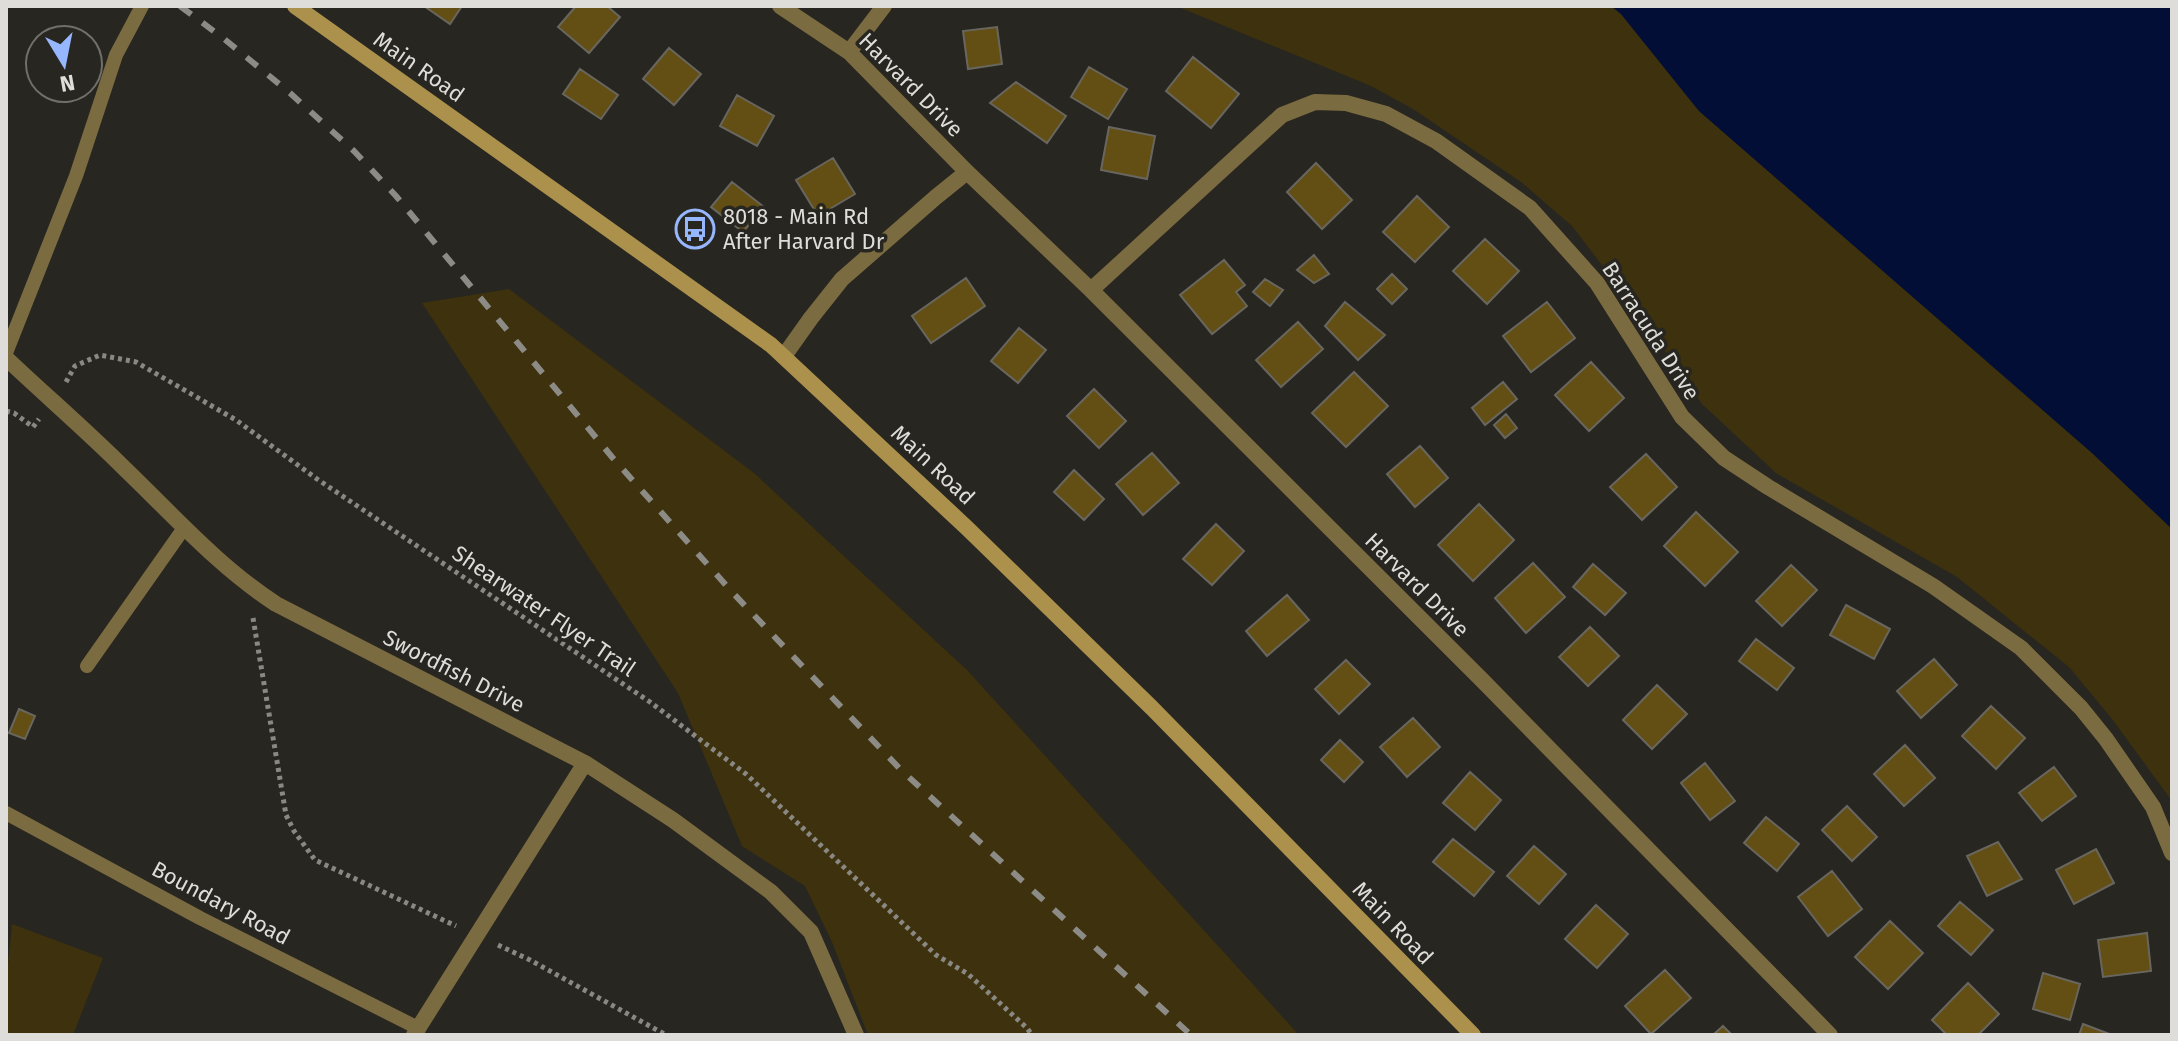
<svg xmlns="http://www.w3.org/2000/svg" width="2178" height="1041" font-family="'Fira Sans',sans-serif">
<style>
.green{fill:#3d310e}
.water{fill:#030e36}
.building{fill:#634f13;stroke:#68665f;stroke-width:2}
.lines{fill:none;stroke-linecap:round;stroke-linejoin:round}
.path{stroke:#8a8883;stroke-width:5;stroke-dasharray:4 4;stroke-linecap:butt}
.service{stroke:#7b6b40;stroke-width:14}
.minor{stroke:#7b6b40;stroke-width:16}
.secondary{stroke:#ab914b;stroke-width:16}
.rail{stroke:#8d8b86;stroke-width:6;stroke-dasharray:14 14;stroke-linecap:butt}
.labels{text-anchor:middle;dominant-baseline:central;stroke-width:7;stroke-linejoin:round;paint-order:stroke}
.street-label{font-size:22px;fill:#deddd9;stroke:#282620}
.poi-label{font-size:22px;fill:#deddd9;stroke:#282620;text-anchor:start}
</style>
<rect width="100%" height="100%" fill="#282620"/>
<path class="green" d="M1176 6H1611L1621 14 1699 111 2092 453 2172 529V801L2112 719 2069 667 1957 577 1776 473 1702 404 1628 299 1572 226 1521 182 1413 109 1371 86Z
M509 289 754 473 967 670 1299 1035H868L832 942 805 886 742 846 678 693 422 303Z
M12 924 103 958 73 1035H6V984Z"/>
<path class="water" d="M1611 6H2172V529L2092 453 1699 111 1621 14Z"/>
<path class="building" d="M424 6H462L450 24Z
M576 6H607L620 17 589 53 558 27Z
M997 27 1002 64 968 69 963 31Z
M669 48 701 74 674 105 643 79Z
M1193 57 1239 94 1211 128 1166 91Z
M1089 67 1127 89 1108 119 1071 97Z
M580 69 618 95 601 119 563 94Z
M1016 82 1066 116 1047 143 990 103Z
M737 95 774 116 757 146 720 126Z
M1109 127 1155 136 1147 179 1101 170Z
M833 158 855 194 818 216 796 180Z
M1316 163 1352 200 1322 229 1287 192Z
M732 182 764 207 743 232 711 207Z
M1417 196 1449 227 1415 262 1383 232Z
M1485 239 1519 271 1487 304 1453 271Z
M1314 255 1329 274 1314 283 1297 270Z
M1224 260 1245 285 1236 292 1247 306 1212 334 1180 295Z
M1392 274 1407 289 1392 304 1377 289Z
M966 278 985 306 931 343 912 316Z
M1265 279 1283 290 1270 306 1253 292Z
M1345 302 1385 335 1358 360 1325 326Z
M1547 302 1575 338 1531 372 1503 336Z
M1298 322 1323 349 1281 387 1256 360Z
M1019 328 1046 350 1018 383 991 361Z
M1591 362 1624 398 1589 431 1555 395Z
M1354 372 1388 406 1346 447 1312 413Z
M1503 382 1517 399 1485 425 1472 408Z
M1094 389 1126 421 1099 448 1067 416Z
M1506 414 1517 428 1505 438 1494 425Z
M1420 446 1448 478 1415 507 1387 474Z
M1152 453 1179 483 1143 515 1116 484Z
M1646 454 1677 487 1642 520 1610 487Z
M1074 470 1104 499 1084 520 1054 492Z
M1479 504 1514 540 1473 581 1438 545Z
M1696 512 1738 552 1705 586 1664 546Z
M1216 524 1244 551 1212 585 1183 559Z
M1533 563 1565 597 1526 633 1495 598Z
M1593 564 1626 593 1605 615 1573 587Z
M1791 565 1817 590 1782 626 1756 601Z
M1287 595 1309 620 1267 656 1246 631Z
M1846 605 1890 629 1874 659 1830 635Z
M1590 627 1619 656 1588 686 1559 657Z
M1756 639 1794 668 1777 690 1739 661Z
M1934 659 1957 685 1921 718 1897 691Z
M1346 660 1370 684 1339 714 1315 689Z
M1657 685 1687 714 1652 749 1623 720Z
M1991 706 2025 738 1996 769 1962 736Z
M19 709 35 716 25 739 9 733Z
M1413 718 1440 747 1407 777 1380 747Z
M1340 740 1363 762 1344 782 1321 760Z
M1905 745 1935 778 1904 806 1874 774Z
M1705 763 1735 801 1710 820 1681 783Z
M2054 767 2076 796 2042 821 2019 793Z
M1470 772 1501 800 1475 830 1443 803Z
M1847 806 1877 837 1852 861 1822 830Z
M1766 817 1799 844 1777 871 1744 843Z
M1453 839 1494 872 1474 896 1433 862Z
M1998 842 2022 879 1987 896 1967 856Z
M1534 846 1566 874 1539 904 1507 876Z
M2096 849 2114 883 2074 904 2056 870Z
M1832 871 1862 909 1828 936 1798 897Z
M1960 902 1993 930 1971 955 1938 926Z
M1596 905 1628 934 1597 968 1565 939Z
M1890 921 1923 953 1888 989 1855 957Z
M2147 933 2151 971 2103 977 2098 940Z
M1665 970 1691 998 1651 1034 1625 1006Z
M2043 973 2080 984 2070 1020 2033 1009Z
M1968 983 1999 1014 1978 1035H1947L1932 1020Z
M2083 1024 2112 1035H2079Z
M1723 1026 1732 1035H1713Z"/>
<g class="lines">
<path class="path" d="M66 382 75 366 100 355 136 362 236 420 317 479 650 702 746 774 936 955 968 974 1027 1028 1032 1035
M6 411 14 413 33 427 39 419
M253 618 286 815 294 831 315 860 456 926
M498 945 530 960 666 1035"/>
<path class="service" d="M6 353 76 176 116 55 142 6
M87 666 184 528
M6 813 200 918 418 1028"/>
<path class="minor" d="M780 6 849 52 967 172 1091 290 1482 680 1830 1035
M849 52 884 6
M1091 290 1282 115 1315 102 1346 103 1386 114 1436 141 1530 208 1597 283 1682 417 1724 458 1768 487 1933 586 2021 648 2081 708 2106 739 2153 807 2172 853
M784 356 811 318 842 279 936 197 967 172
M6 358C45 395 86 430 124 468 173 515 219 567 276 604L585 763 673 820 771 892 811 932 856 1035
M414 1035 585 763"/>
<path class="secondary" d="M295 6 771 345 967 528 1152 708 1473 1035"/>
<path class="rail" d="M180 6 223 38 290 93 354 151 396 196 612 457 732 592 901 770 1191 1035"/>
</g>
<defs>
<g id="bus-ring" transform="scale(2)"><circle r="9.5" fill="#282620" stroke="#96b6fd" stroke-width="1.5"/><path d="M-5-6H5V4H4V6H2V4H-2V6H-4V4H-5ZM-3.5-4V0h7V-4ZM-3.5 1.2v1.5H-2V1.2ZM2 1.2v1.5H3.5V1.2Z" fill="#96b6fd"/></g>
</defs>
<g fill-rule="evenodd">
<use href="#bus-ring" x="695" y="229"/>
</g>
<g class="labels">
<g class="street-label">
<text transform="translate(419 67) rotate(35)">Main Road</text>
<text transform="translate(911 85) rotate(45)">Harvard Drive</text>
<text transform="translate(1651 331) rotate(57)">Barracuda Drive</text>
<text transform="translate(933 465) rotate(43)">Main Road</text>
<text transform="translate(1417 585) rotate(45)">Harvard Drive</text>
<text transform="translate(544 611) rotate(34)">Shearwater Flyer Trail</text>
<text transform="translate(454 671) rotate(27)">Swordfish Drive</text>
<text transform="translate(221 903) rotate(28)">Boundary Road</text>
<text transform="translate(1393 923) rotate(46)">Main Road</text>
</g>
<g class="poi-label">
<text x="723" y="216">8018 - Main Rd<tspan x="723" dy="25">After Harvard Dr</tspan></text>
</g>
</g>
<rect width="2178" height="1041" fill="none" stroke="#deddd9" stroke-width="16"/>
<g transform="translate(64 64) rotate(170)"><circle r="38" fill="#282620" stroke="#716f6a" stroke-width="2"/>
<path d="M0-6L14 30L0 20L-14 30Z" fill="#96b6fd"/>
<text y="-12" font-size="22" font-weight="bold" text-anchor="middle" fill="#deddd9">N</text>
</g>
</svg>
